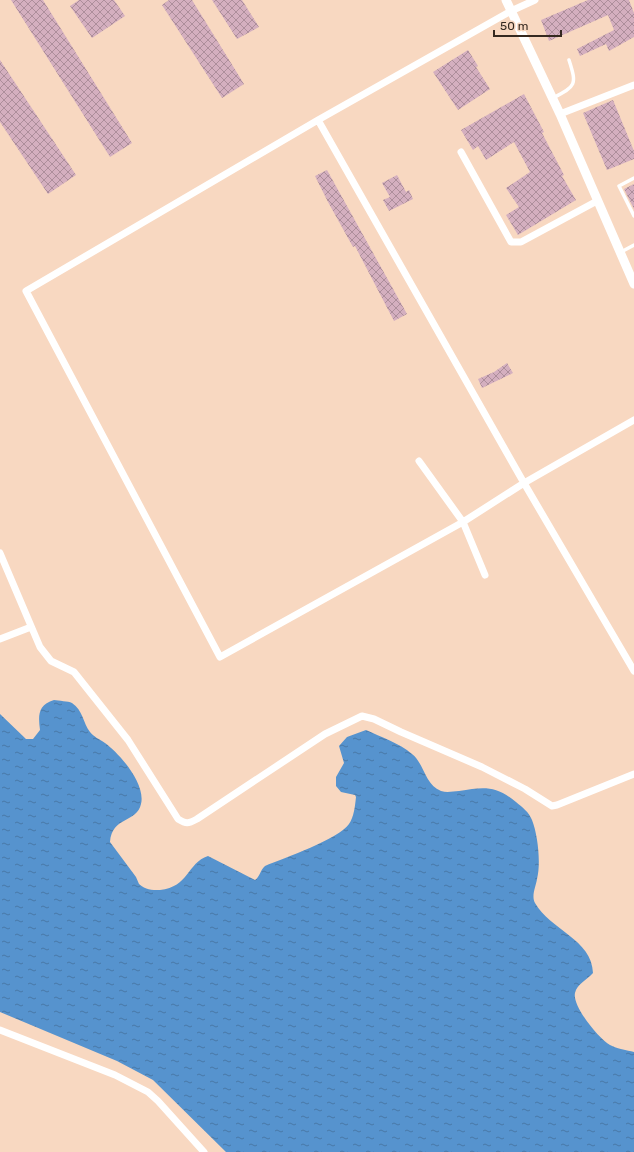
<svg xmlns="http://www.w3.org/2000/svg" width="634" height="1152" font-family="Rubik,sans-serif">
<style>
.water{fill:url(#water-ripples)}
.building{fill:url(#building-cross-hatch)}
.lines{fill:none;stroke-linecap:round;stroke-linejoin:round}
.service{stroke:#fff;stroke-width:3.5}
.minor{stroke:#fff;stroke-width:7}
.tertiary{stroke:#fff;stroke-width:9}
</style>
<defs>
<pattern id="water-ripples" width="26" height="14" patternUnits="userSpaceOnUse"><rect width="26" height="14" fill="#5693ce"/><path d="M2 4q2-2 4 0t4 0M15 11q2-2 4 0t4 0" fill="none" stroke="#4878a7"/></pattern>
<pattern id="building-cross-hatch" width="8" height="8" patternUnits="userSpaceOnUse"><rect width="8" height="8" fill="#d4afbf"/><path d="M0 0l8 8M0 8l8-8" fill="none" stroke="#ad8e9b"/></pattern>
</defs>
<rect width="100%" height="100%" fill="#f8d8c1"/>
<path class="water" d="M54 700C59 701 68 701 72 703 83 710 83 723 90 732 94 737 99 739 105 743 120 754 146 784 141 804 137 823 112 816 110 842L136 877 139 884C146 890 151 890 160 890 189 887 187 863 208 856L255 880C260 877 260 870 265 866 284 858 339 839 349 824 354 817 355 806 356 797L355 795 341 792 336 786V777L344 763 339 746 347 737 366 730C381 737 399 743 412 754 424 763 425 785 441 791 448 793 453 791 459 791 484 787 495 785 516 802 522 807 529 812 532 820 538 835 541 864 537 879 536 886 531 896 535 903 550 930 592 939 593 973 587 980 577 984 575 993 572 1006 599 1039 610 1045 617 1049 627 1050 634 1052V1152H226L153 1080 117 1061 0 1012V714L26 739H33L40 730C38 715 38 705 54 700Z"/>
<path class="building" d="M11 0H43L132 143 110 157Z
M79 0H114L125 16 92 38 70 6Z
M169 0H192L244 84 222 98 162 5Z
M212 0H242L259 27 237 39Z
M588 0H629L634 13V37L609 51 606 44 580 56 577 49 614 30 608 15 549 41 541 20Z
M468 50 478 66 476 67 490 89 458 110 433 72Z
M0 60 76 175 48 194 0 122Z
M524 94 544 132 542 133 564 175 562 176 576 200 518 235 506 215 519 207 506 188 530 172 514 142 486 160 478 146 473 150 461 130Z
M613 100 634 151V159L607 170 583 113Z
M327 170 407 314 394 321 355 246 353 247 328 202 315 176Z
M397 175 406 192 409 190 413 199 389 211 383 200 390 197 382 183Z
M634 184V209L624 189Z
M507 363 513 373 482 388 478 379 494 372Z"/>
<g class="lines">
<path class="service" d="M553 98C576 86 577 85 569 60
M634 178 619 186 634 216
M621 252 634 245"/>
<path class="minor" d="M535 0 511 11 318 120 26 291 220 657 463 522 524 483 634 420
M560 114 634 85
M318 120 524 483 634 671
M461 152 511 242H521L597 201
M419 461 463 522 485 575
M0 553 40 647 51 661 74 672 128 740 178 819C186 824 188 824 197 819L325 734 362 716 374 719 401 732 482 767 525 789 552 806 557 805 634 774
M0 639 31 627
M0 1030 115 1075 148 1092 158 1101 204 1152"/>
<path class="tertiary" d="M506 0 560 114 634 284"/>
</g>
<path d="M494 30v6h67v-6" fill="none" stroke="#352920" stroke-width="2"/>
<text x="500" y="30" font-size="12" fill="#352920" stroke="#f8d8c1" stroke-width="3" paint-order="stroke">50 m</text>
</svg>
